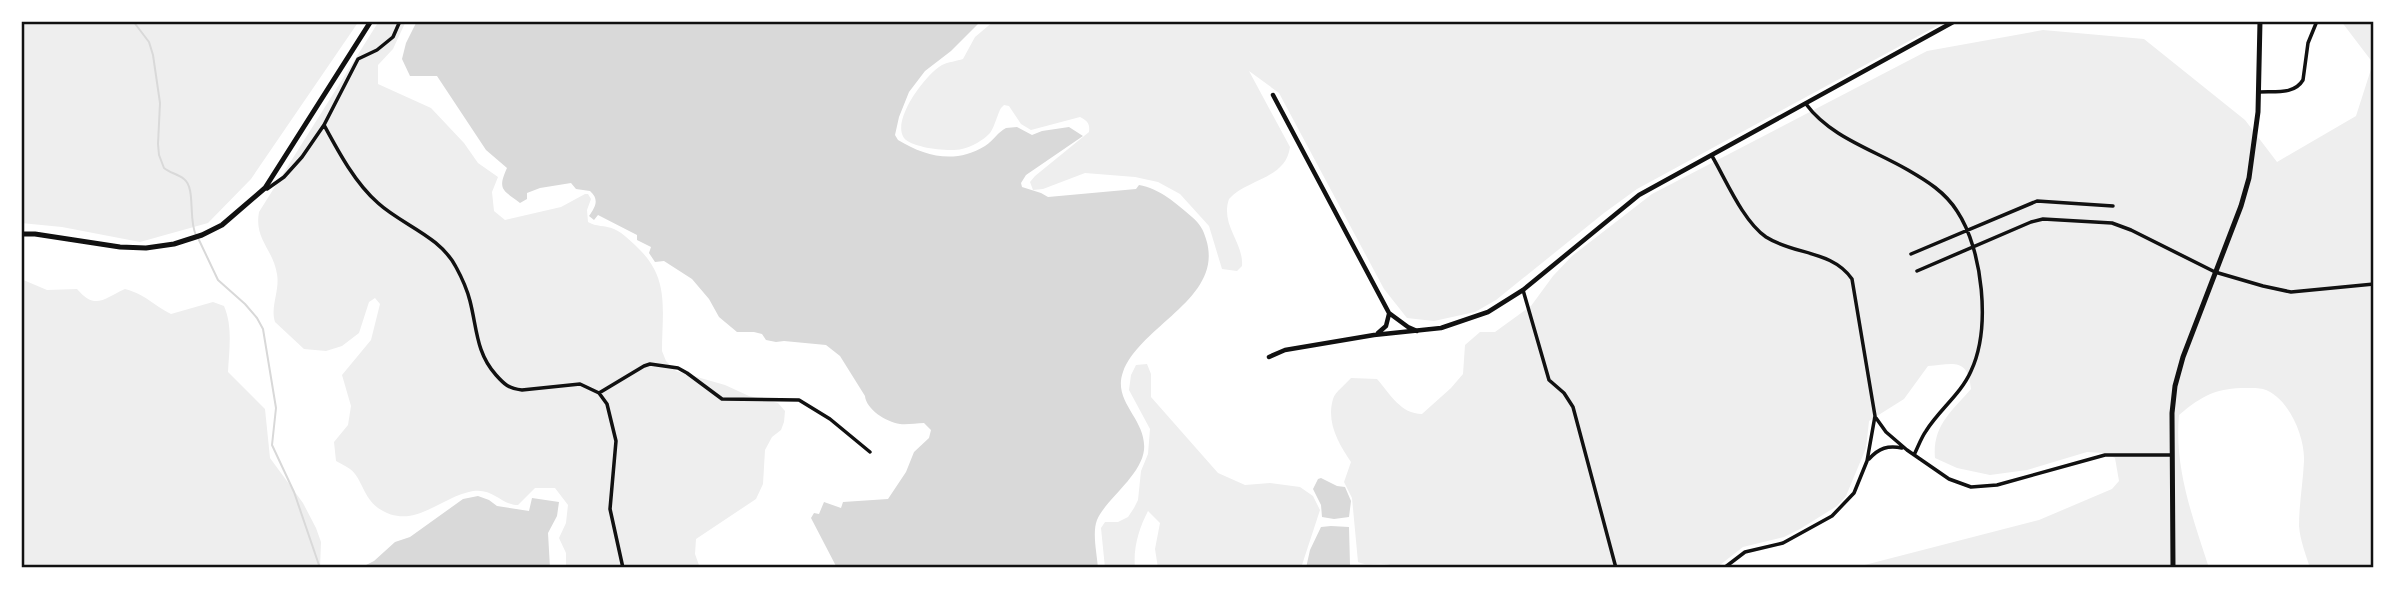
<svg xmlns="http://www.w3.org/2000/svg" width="2395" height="589" font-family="Signika,sans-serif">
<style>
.green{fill:#eee}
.water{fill:#d9d9d9}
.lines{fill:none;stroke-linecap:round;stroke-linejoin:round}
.stream{stroke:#d9d9d9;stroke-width:2}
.minor{stroke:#111;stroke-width:3.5}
.tertiary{stroke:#111;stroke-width:4.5}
.primary{stroke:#111;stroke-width:5}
.neatline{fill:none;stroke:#111;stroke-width:2.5}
</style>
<rect width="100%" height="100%" fill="#fff"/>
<path class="green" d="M21 21H359L251 179 208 223 140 242 62 227 21 223Z
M379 21H406L393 49 378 65V84L431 108 464 143 478 163 498 177 492 192 494 211 505 220 561 207 585 194H588L591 199 587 210 588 222C596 227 605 225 614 229 623 233 632 242 639 249 670 279 662 311 662 351L666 361 676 371 725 385 749 396 778 403 785 411 784 422 781 430 772 437 765 450 763 484 756 499 696 539 695 554 700 568H566V553L559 538 566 523 568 505 555 488H535L518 505C501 505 494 488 473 491 439 497 413 532 378 508 363 497 362 478 350 469 346 466 341 464 336 461L334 442 348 425 351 406 342 375 371 340 380 304 375 298 369 302 359 333 342 346 326 351 304 349 275 322C270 306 280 291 277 274 273 249 254 239 259 212Z
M994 21H1946L1637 189 1604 213 1496 300 1475 312 1434 321 1407 318 1384 289 1279 93 1249 71 1290 147C1286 179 1247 179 1229 199 1220 225 1244 243 1242 266L1237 271 1222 269 1209 226 1180 194 1158 182 1135 177 1085 173 1043 189 1033 190 1030 182 1035 176 1089 132C1090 124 1088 121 1080 117L1031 130 1021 124 1009 106 1004 105 1001 108C997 115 995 126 990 133 984 140 971 147 962 149 949 152 912 148 904 138 891 120 926 74 942 65 948 62 957 61 963 59L975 37Z
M2341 21H2374V568H2310C2306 555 2300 540 2299 526 2299 504 2303 483 2304 461 2305 437 2289 397 2263 389 2259 388 2252 388 2247 388 2216 388 2203 395 2179 415 2174 469 2193 518 2209 568H1853L2039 520 2112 489 2119 481 2115 458 2103 453 2087 452 2027 470 1990 475 1957 468 1935 458C1932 426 1952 411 1971 389 1968 357 1953 364 1928 366L1904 399 1869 421 1866 448 1846 496 1837 506 1800 529 1784 537 1743 547 1716 568H1598L1597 566 1593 568H1396C1382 559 1370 568 1358 562L1352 498 1344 482 1351 462C1339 444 1326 423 1333 399 1335 392 1346 384 1351 378L1377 379C1390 394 1401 414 1422 414L1451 388 1463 374 1465 345 1480 332H1495L1531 306 1553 276 1572 256 1652 194 1927 51 2043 30 2144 39 2245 120 2277 162 2356 116 2373 63Z
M21 279 47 290 77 289C96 311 104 298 125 289 145 294 153 305 171 314L213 302 224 306C233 327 229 350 228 372L265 409 270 458 303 503 316 528 321 542 320 568H21Z
M1147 364 1151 374V397L1218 473 1245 485 1270 483 1300 487 1313 496 1320 510 1301 568H1158L1155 549 1160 523 1148 511C1139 528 1133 548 1135 568H1105L1101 528 1105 522H1118L1128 517 1134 508 1138 500 1141 471 1148 454 1150 429 1129 390 1131 375 1136 365Z"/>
<path class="water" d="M417 21H981L951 51 925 71 909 92 899 117 895 135 898 140C926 157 956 164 985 146 994 140 998 132 1006 128L1017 127 1032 135 1042 131 1069 127 1083 136 1026 175 1021 183 1022 187 1041 193 1048 197 1136 189 1139 185C1159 188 1177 204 1192 217 1200 224 1203 229 1206 239 1225 298 1140 325 1123 372 1112 402 1147 419 1144 450 1141 476 1106 499 1097 520 1092 533 1097 554 1098 568H837L811 518 814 513 819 514 824 502 841 508 843 502 888 499 906 472 914 452 929 438 931 430 924 423C916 423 907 425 900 424 886 422 866 409 865 396L840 356 826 345 784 341 776 342 766 340 762 334 754 332H737L719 317 709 299 692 279 664 261 655 262 649 253 651 247 637 240V235L598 215 594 220 589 216C595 207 600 200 590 191L576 189 571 183 540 188 527 193V199L520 203C503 190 497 190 507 168L486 150 437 76H410L402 59 406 43Z
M1321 478 1337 486 1345 487 1351 501 1349 517 1334 519 1322 517 1321 505 1313 489 1318 479Z
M478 496 489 500 497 506 529 511 532 498 559 502 557 516 548 533 550 568H360L374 561 395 542 410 537 463 499Z
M1331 526 1349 527 1350 565 1352 568H1306L1310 550 1321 527Z"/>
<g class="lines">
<path class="stream" d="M133 21 149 42 153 55 160 103 158 144 159 155 164 168C170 173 178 174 184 179 196 188 188 220 196 235
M199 240 218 280 245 304 257 318 263 329 276 408 272 445 294 492 320 568"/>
<path class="minor" d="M2259 92C2275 91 2294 95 2303 80L2308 43 2317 21
M1806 104C1830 137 1874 150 1908 170 1927 181 1945 192 1957 211 1983 250 1991 328 1971 371 1961 394 1939 410 1926 431 1921 438 1918 447 1914 455
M324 125C338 151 355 183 378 203 402 225 440 236 456 267 462 278 467 289 470 301 477 328 476 353 496 375 504 384 509 389 522 390L580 384 599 393 607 404 616 441 610 509 623 568
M1712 156C1726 180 1743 221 1766 237 1794 255 1832 250 1852 279L1875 416 1867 461 1854 493 1832 516 1783 543 1745 552 1724 568
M265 188 267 189 284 177 302 157 324 125 358 59 377 50 393 37 400 21
M1911 254 2037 201 2113 206
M1917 271 2031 222 2043 219 2112 223 2131 230 2215 272 2263 286 2291 292 2374 284
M1523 290 1549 380 1564 393 1573 407 1616 568
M599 393 644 366 650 364 678 368 687 373 722 399 799 400 830 419 870 452
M1876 418 1886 432 1907 450 1949 479 1971 487 1997 485 2105 455H2172
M1869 459C1879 448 1888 445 1902 448"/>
<path class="tertiary" d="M1273 95 1389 313 1408 327 1417 331
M1378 333 1386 326 1389 314
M1269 357 1285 350 1374 335 1441 328 1488 312 1523 290 1639 195 1955 21"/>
<path class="primary" d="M21 234H35L120 247 146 248 174 244 202 235 222 225 265 188 371 21
M2173 568 2172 413 2175 386 2183 357 2241 206 2249 178 2258 112 2260 21"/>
</g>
<rect width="2395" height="589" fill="none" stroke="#ffffff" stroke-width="46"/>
<rect x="23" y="23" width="2349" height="543" class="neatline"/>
</svg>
